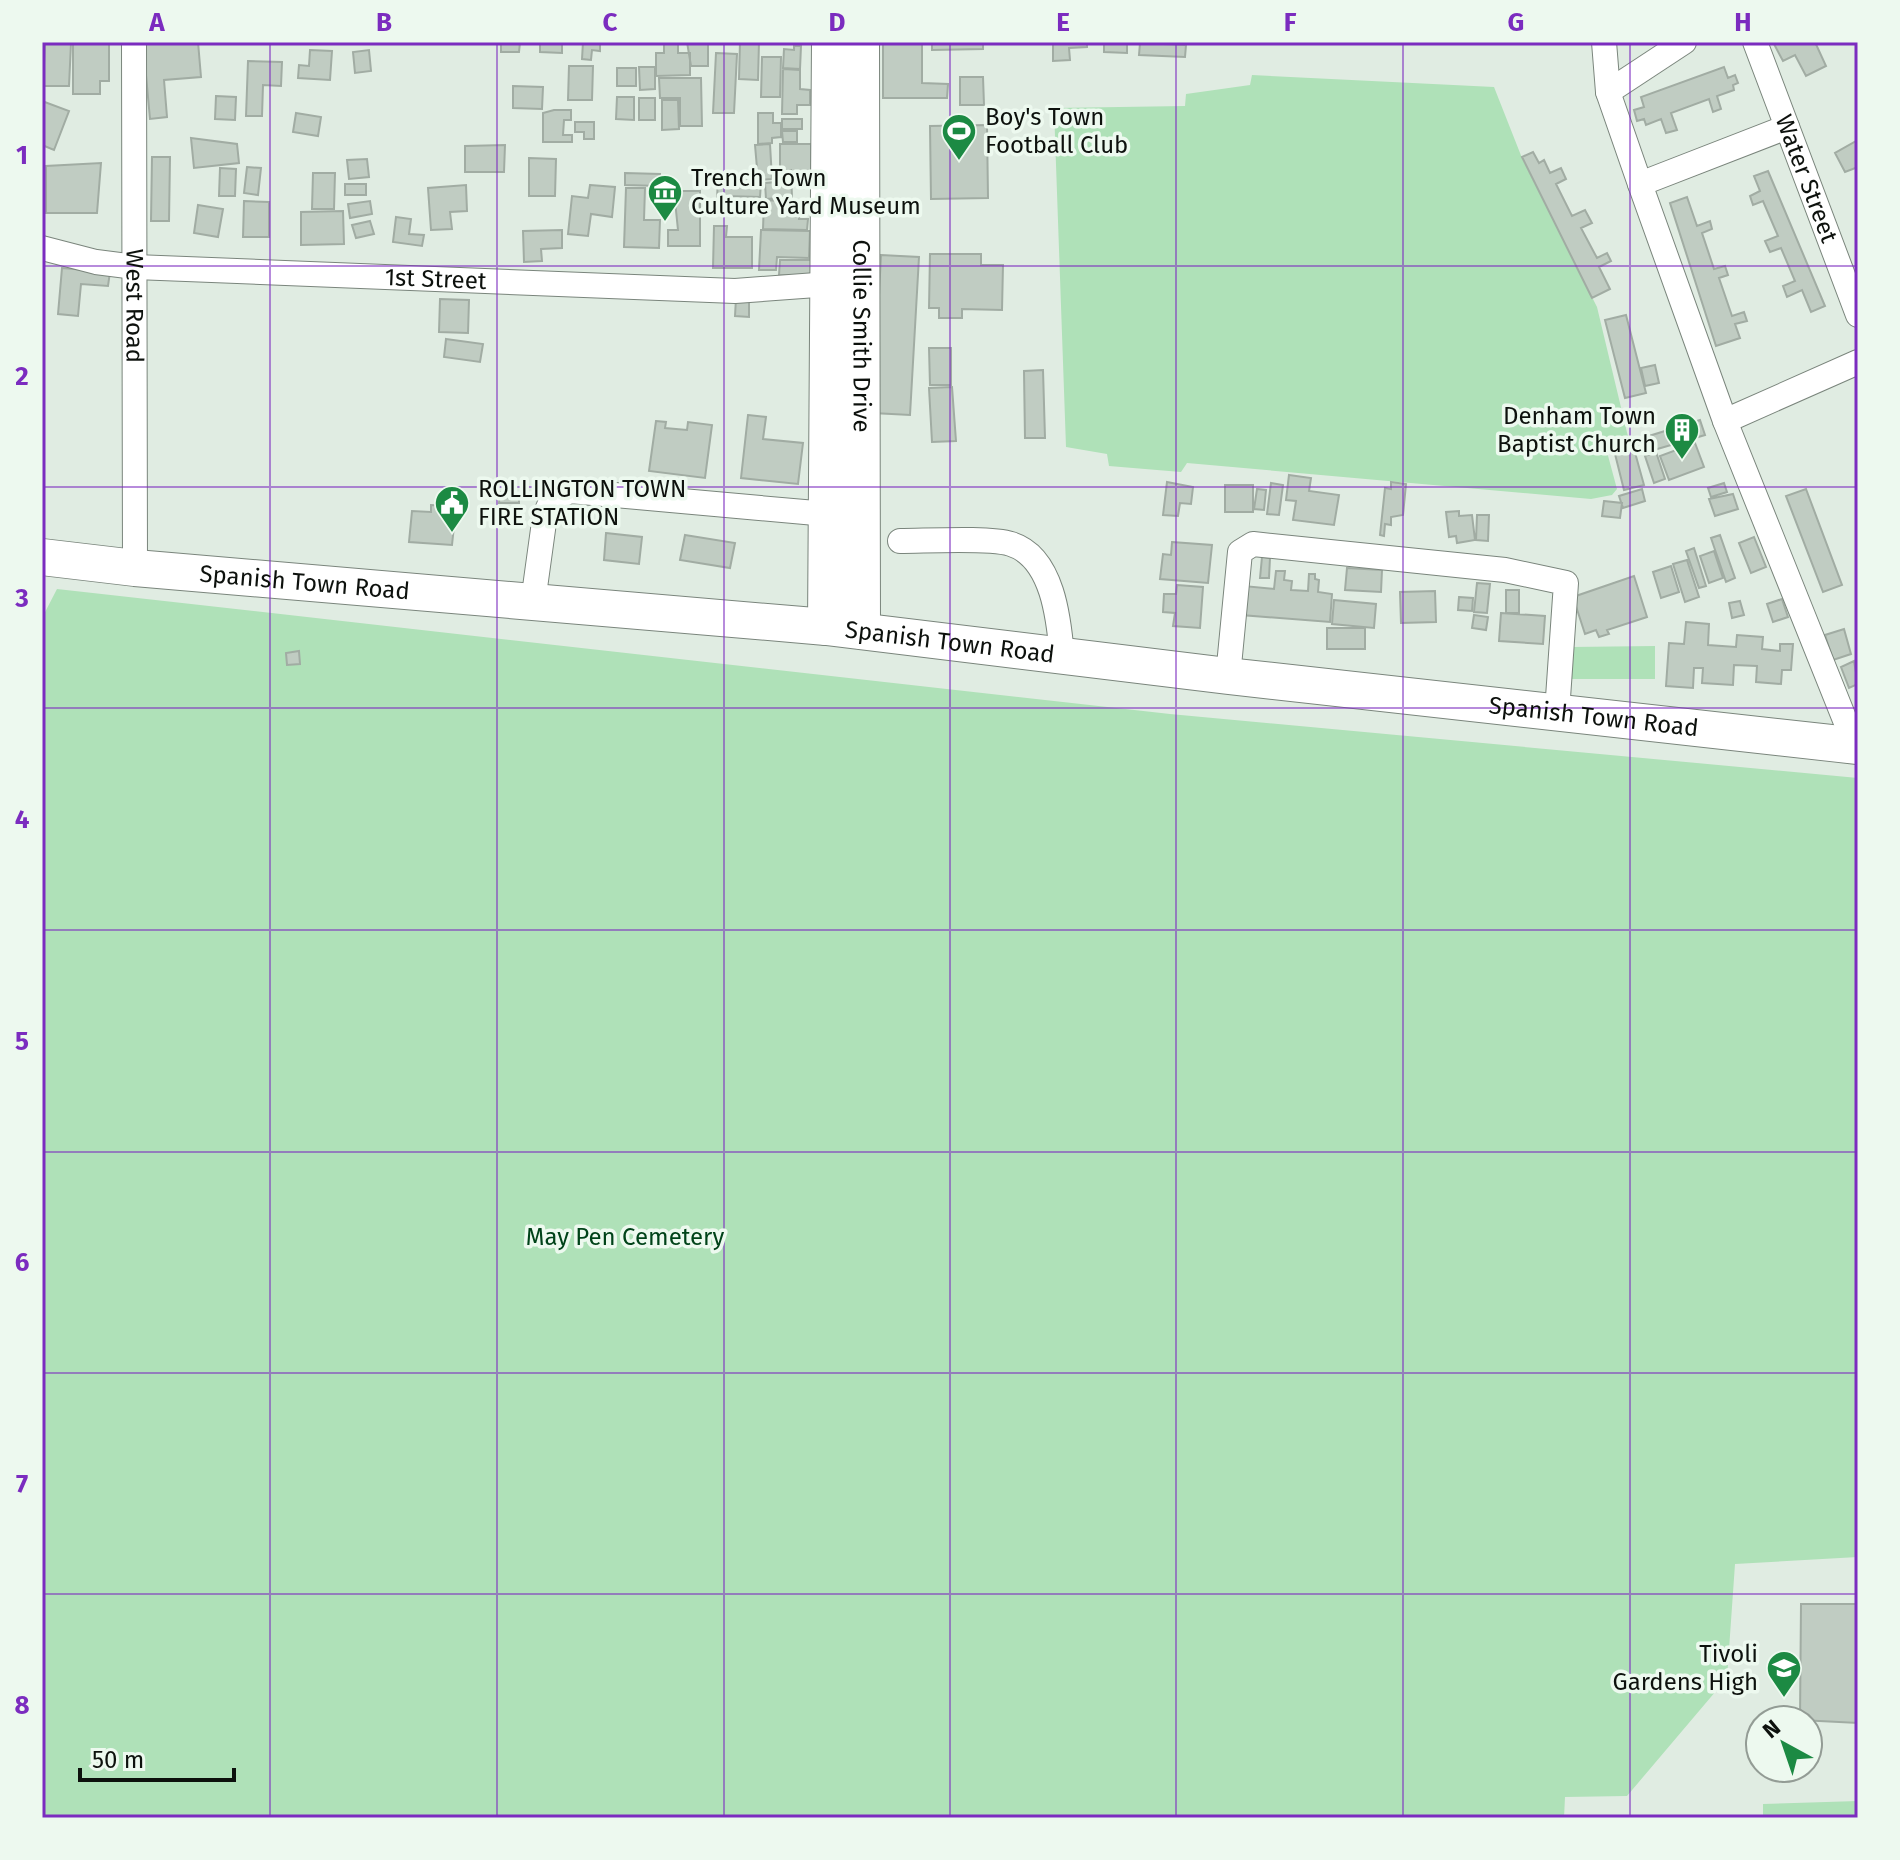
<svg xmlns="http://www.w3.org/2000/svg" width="1900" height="1860" font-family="'Fira Sans',sans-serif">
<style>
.green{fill:#afe1b8}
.building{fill:#c0ccc2;stroke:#a1aca3;stroke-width:2}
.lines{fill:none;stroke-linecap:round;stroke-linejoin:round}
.street-casing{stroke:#7a857c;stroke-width:26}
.secondary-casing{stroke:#7a857c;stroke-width:38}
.street{stroke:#fff;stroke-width:24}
.secondary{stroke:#fff;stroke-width:36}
.grid{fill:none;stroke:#7b2cbf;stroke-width:2;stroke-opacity:0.55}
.labels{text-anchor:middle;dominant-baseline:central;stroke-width:7;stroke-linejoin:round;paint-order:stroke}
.poi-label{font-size:24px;fill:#0d110d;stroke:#edf9ef;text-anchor:start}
.street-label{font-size:24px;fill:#0d110d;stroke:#edf9ef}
.park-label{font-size:24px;fill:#004319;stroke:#edf9ef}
.neatline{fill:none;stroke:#7b2cbf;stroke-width:3}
.grid-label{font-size:26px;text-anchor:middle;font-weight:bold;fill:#7b2cbf}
</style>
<rect width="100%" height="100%" fill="#e0ece2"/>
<path class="green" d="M1252 75 1494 87 1522 158 1597 307 1630 445 1607 452 1617 489 1612 495 1591 499 1187 463 1181 472 1109 466 1107 454 1066 447 1054 108 1185 106 1186 94 1250 85Z
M57 589 1170 714 1858 778V1557L1735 1564 1727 1678 1627 1796 1565 1797 1564 1818H42V618Z
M1655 646V679H1571V647Z
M1858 1801V1818H1763V1804Z"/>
<path class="building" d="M45 42 71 43 69 86H43Z
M73 42H109V81H100V94H73Z
M143 42H198L201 77 164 80 167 117 150 119Z
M501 42H520L519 52H501Z
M540 42H562V53L540 52Z
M583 42H600V51L592 50 591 60 582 59Z
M664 42H678V53H690V75L656 76V53H664Z
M687 42H708V66H691Z
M740 42H759L758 80 739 79Z
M883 42H922V83L948 84 947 98H883Z
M932 42H983V49L932 50Z
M1053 42H1087V47L1069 48 1070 60 1053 61Z
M1104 42H1127V53L1104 52Z
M1779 42H1815L1826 66 1806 76 1795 55 1783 61 1774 44Z
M1140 43 1186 45 1185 57 1139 55Z
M794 46H801L800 69 783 68 784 49 794 50Z
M310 50 332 51 330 80 298 78 299 65 309 66Z
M369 50 371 71 355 73 353 52Z
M716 53 737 54 734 113H713Z
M762 57H781L780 97H761Z
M248 61 282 62 281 86 263 85 262 116H246Z
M569 66H593L592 100H568Z
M639 67H655V89L640 90Z
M1724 67 1728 78 1735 75 1738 83 1733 85 1734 90 1717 96 1721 109 1713 112 1709 99 1671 113 1677 130 1666 133 1661 119 1646 125 1644 119 1637 121 1634 110 1644 107 1641 97Z
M617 68H636V86H617Z
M783 69 800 70V89L810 90V105H797V114H782Z
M960 77H983L984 105H960Z
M659 78H701L702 126H680V98H660Z
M513 86 543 87 542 109 513 108Z
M216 96 236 97 235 120 215 119Z
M617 97H634V120L616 119Z
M639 98H655V120H639Z
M662 100H678L679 129 662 130Z
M42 101 69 111 54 150 42 145Z
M554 110H571V120H564L563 135H572V142H543V113Z
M296 113 321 117 318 136 293 132Z
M758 113H773V123H781V137L772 138V143L758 144Z
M782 119H802V129H782Z
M575 122H594V139H584V132H575Z
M987 125 988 198 931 199 930 126Z
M782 131H797V142H783Z
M191 138 237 144 239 163 194 168Z
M1858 140V167L1845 172 1835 153Z
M770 144 772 179 758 180 755 145Z
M780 144H811V182H792L791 170H780Z
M505 145 504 172H465V146Z
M1533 152 1539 163 1544 160 1550 173 1561 168 1566 179 1556 184 1572 216 1585 210 1592 223 1581 228 1597 258 1607 253 1611 261 1599 267 1610 289 1592 298 1522 157Z
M152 157H170L169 221H151Z
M529 158 556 159 555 196H529Z
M367 159 369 177 349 179 347 160Z
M101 163 97 213H46V166Z
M247 167 261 168 258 195 244 193Z
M220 168 236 169 235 196H219Z
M791 170 792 197 766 199 765 183 776 182 775 171Z
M1768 171 1825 306 1811 312 1802 290 1787 297 1783 286 1795 281 1781 248 1770 252 1765 241 1778 236 1763 201 1753 205 1750 196 1760 191 1754 176Z
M313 173H335L334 209H312Z
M625 173 660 174 659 186 625 185Z
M718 175 756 176 755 183H761L760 197 725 196V201H717Z
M345 184H366V195H345Z
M466 185 467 211 450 212 452 229 431 230 428 188Z
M590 185 615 187 612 217 591 214 588 236 568 234 572 196 588 198Z
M626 188H645L644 220H660L659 248 624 247Z
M674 191H700V246H668V230H678Z
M1687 197 1697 226 1710 221 1712 229 1702 233 1714 269 1725 266 1728 275 1719 278 1732 316 1744 312 1747 321 1735 324 1740 338 1716 346 1670 203Z
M764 200 800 202 799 219H808L807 230 763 229Z
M244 201 269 202V237H243Z
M370 201 372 214 350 218 348 204Z
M198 205 223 209 218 237 194 233Z
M343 211 344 244 301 245V212Z
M396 217 411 219 409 234 424 235 422 246 393 242Z
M370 221 374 234 356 238 352 225Z
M714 226H727L726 237H752V268H713Z
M562 230V248L541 249 542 261 524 262 523 231Z
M761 230 810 231 809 258 777 257 776 270H759Z
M930 254H981V265H1003L1002 310 962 309V318H939V308H929Z
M881 255 919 257 910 415 873 413Z
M780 260H812V276L779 275Z
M62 268 110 272 108 286 81 284 78 316 58 314Z
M736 298 749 299V317L735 316Z
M440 299 469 300 468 333 439 332Z
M1626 315 1646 393 1625 398 1605 320Z
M446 339 483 344 480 362 444 357Z
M929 348H951V385H930Z
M1655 365 1659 383 1645 386 1641 368Z
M1043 370 1045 438H1025L1024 371Z
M952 387 956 441 932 442 929 388Z
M748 415 766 417 763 439 803 443 798 484 741 478Z
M1700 420 1705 435 1654 450 1649 436Z
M656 421 666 422 665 428 687 430 688 422 712 425 705 478 649 471Z
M1695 443 1704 467 1669 480 1660 456Z
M1634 449 1644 485 1624 490 1615 454Z
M1656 452 1665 479 1654 483 1645 456Z
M1289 475 1311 478 1309 491 1339 495 1334 525 1293 520 1296 501 1286 500Z
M1167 482 1193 487 1191 504 1180 503 1178 516 1163 515Z
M1391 482 1406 484 1403 515 1391 517V525L1385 524 1384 536 1380 535 1385 488 1391 489Z
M1271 483 1283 485 1279 515 1267 514Z
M1724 483 1727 492 1711 497 1708 488Z
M1225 485H1253V512H1225Z
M1257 489 1266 490 1264 510 1254 509Z
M1642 489 1645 501 1623 508 1619 496Z
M1806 489 1842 585 1823 592 1786 496Z
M500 492 519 493V503H499Z
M1733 494 1738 509 1715 516 1709 499Z
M1604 501 1622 503 1620 518 1602 516Z
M431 505 456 507 452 545 409 542 412 511 431 512Z
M1459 511V516L1472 515 1475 540 1457 543 1456 536 1449 537 1446 512Z
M1477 515H1489L1488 541 1476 540Z
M606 533 642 537 639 564 604 560Z
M685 535 735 543 730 568 680 560Z
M1720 535 1735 578 1726 582 1711 538Z
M1754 537 1766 567 1751 573 1739 543Z
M1172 542 1212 545 1208 583 1160 579 1163 554 1171 555Z
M1694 548 1706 586 1699 588 1686 551Z
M1714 551 1723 578 1709 583 1700 556Z
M1262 557 1270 558 1269 578H1260Z
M1687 560 1699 597 1685 602 1673 564Z
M1671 566 1679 592 1661 598 1653 572Z
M1347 568 1382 570 1381 592 1345 590Z
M1276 571H1285L1284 580 1292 581 1291 590 1308 591 1309 574H1315V579L1319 580 1318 592 1332 594 1330 622 1241 615 1244 586 1274 589Z
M1634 576 1647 617 1607 630 1609 634 1599 637 1596 630 1585 634 1573 597Z
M1477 583 1490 584 1487 613 1474 612Z
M1177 585 1203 587 1200 628 1173 626 1175 613 1163 612 1164 594H1176Z
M1506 590H1519V613H1506Z
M1435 591 1436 622 1401 623 1400 592Z
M1459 597 1473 598 1472 611 1458 610Z
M1782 599 1788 617 1773 622 1767 604Z
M1334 600 1376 604 1374 628 1332 624Z
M1740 601 1744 615 1732 618 1729 603Z
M1501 613 1545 616 1543 644 1499 641Z
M1474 615 1488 617 1486 630 1472 628Z
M1686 622 1709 624 1708 645 1736 647 1737 635 1763 637 1762 649 1780 651V644H1793L1791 670H1782L1781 684 1756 682 1757 666 1734 665 1733 685 1702 683 1703 668H1694L1693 688 1666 686 1669 643 1684 644Z
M1327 628H1365V649H1327Z
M1844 629 1851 654 1833 660 1825 635Z
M299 651 300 664 287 665 286 653Z
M1854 661 1858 684 1849 688 1841 667Z
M1801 1604H1858V1723L1800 1720Z"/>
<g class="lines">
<g class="street-casing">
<g id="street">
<path id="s1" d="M134 42 135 568"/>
<path d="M1604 42 1608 92 1640 184 1725 421 1855 745"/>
<path id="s2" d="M1755 42 1858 315"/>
<path d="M1608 92 1684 42"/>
<path d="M1640 184 1787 127"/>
<path id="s3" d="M42 248 96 262 135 267 735 291 830 284"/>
<path d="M1725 421 1858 362"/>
<path d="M900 541C926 541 990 537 1011 544 1053 557 1059 620 1062 656"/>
<path d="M533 602 545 515 551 501 570 491 827 514"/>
<path d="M1228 676 1240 552 1253 544 1505 570 1566 583 1557 712"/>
</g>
</g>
<g class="secondary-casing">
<g id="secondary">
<path id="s4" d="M861 42 862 631"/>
<path id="s5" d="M42 557 135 568 826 627 1228 676 1858 746"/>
<path d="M826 627 830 42"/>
</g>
</g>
<use href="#street" class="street"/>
<use href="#secondary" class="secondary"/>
</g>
<path class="grid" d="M270 42V1818M497 42V1818M724 42V1818M950 42V1818M1176 42V1818M1403 42V1818M1630 42V1818M42 266H1858M42 487H1858M42 708H1858M42 930H1858M42 1152H1858M42 1373H1858M42 1594H1858"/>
<defs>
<g id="stadium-pin" transform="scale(1.8)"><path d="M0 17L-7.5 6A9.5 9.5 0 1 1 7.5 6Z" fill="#1c8a43" stroke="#edf9ef"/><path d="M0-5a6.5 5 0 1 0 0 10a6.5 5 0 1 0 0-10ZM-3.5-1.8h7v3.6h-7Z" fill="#fff"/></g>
<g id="museum-pin" transform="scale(1.8)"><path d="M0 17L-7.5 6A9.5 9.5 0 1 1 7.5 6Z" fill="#1c8a43" stroke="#edf9ef"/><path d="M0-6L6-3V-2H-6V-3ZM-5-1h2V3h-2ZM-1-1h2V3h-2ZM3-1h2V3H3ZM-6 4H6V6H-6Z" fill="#fff"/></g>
<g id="building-pin" transform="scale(1.8)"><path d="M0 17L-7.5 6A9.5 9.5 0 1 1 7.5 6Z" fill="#1c8a43" stroke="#edf9ef"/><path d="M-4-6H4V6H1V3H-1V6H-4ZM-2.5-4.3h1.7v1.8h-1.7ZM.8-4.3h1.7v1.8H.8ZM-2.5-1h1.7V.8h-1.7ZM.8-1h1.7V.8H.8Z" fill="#fff"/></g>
<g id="civic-pin" transform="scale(1.8)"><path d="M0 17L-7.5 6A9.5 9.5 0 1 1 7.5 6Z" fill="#1c8a43" stroke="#edf9ef"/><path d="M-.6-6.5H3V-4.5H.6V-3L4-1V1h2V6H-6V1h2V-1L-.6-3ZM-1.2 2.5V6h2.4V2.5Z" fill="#fff"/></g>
<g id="school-pin" transform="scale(1.8)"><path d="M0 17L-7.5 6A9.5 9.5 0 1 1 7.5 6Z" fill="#1c8a43" stroke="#edf9ef"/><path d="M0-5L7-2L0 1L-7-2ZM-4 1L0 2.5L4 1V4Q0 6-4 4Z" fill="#fff"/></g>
</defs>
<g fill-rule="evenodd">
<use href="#stadium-pin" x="959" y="131"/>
<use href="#museum-pin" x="665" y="192"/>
<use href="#building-pin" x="1682" y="430"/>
<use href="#civic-pin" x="452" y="503"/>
<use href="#school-pin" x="1784" y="1668"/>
</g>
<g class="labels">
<g class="poi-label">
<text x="985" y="117">Boy's Town<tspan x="985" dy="28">Football Club</tspan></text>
<text x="691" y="178">Trench Town<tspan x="691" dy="28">Culture Yard Museum</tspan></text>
<text x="1656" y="416" text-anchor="end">Denham Town<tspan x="1656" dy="28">Baptist Church</tspan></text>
<text x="478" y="489">ROLLINGTON TOWN<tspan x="478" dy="28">FIRE STATION</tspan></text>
<text x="1758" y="1654" text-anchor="end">Tivoli<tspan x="1758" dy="28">Gardens High</tspan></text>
</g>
<g class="street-label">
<text stroke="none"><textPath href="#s2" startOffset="146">Water Street</textPath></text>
<text stroke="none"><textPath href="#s3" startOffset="396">1st Street</textPath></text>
<text stroke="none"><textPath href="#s1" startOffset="264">West Road</textPath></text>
<text stroke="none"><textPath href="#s4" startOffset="294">Collie Smith Drive</textPath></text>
<text stroke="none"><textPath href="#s5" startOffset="264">Spanish Town Road</textPath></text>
<text stroke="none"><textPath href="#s5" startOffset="912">Spanish Town Road</textPath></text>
<text stroke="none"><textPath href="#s5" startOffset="1560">Spanish Town Road</textPath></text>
</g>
<g class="park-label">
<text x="625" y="1237">May Pen Cemetery</text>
</g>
</g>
<rect width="1900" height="1860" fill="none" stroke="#edf9ef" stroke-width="88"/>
<g transform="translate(1784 1744) rotate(320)"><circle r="38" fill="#edf9ef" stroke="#939c95" stroke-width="2"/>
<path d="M0-6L14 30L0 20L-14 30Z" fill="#1c8a43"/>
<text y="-12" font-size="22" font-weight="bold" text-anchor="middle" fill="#0d110d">N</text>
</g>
<path d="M80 1768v12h154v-12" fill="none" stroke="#0d110d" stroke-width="4"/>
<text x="92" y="1768" font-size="24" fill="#0d110d" stroke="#edf9ef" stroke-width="6" paint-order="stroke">50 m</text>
<rect x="44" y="44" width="1812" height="1772" class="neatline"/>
<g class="grid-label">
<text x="157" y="31">A</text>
<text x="384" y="31">B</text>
<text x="610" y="31">C</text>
<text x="837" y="31">D</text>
<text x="1063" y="31">E</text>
<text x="1290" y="31">F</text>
<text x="1516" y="31">G</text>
<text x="1743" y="31">H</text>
<text x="22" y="164">1</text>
<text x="22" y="385">2</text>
<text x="22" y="607">3</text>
<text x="22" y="828">4</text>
<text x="22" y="1050">5</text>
<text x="22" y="1271">6</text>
<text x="22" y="1493">7</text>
<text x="22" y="1714">8</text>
</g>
</svg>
